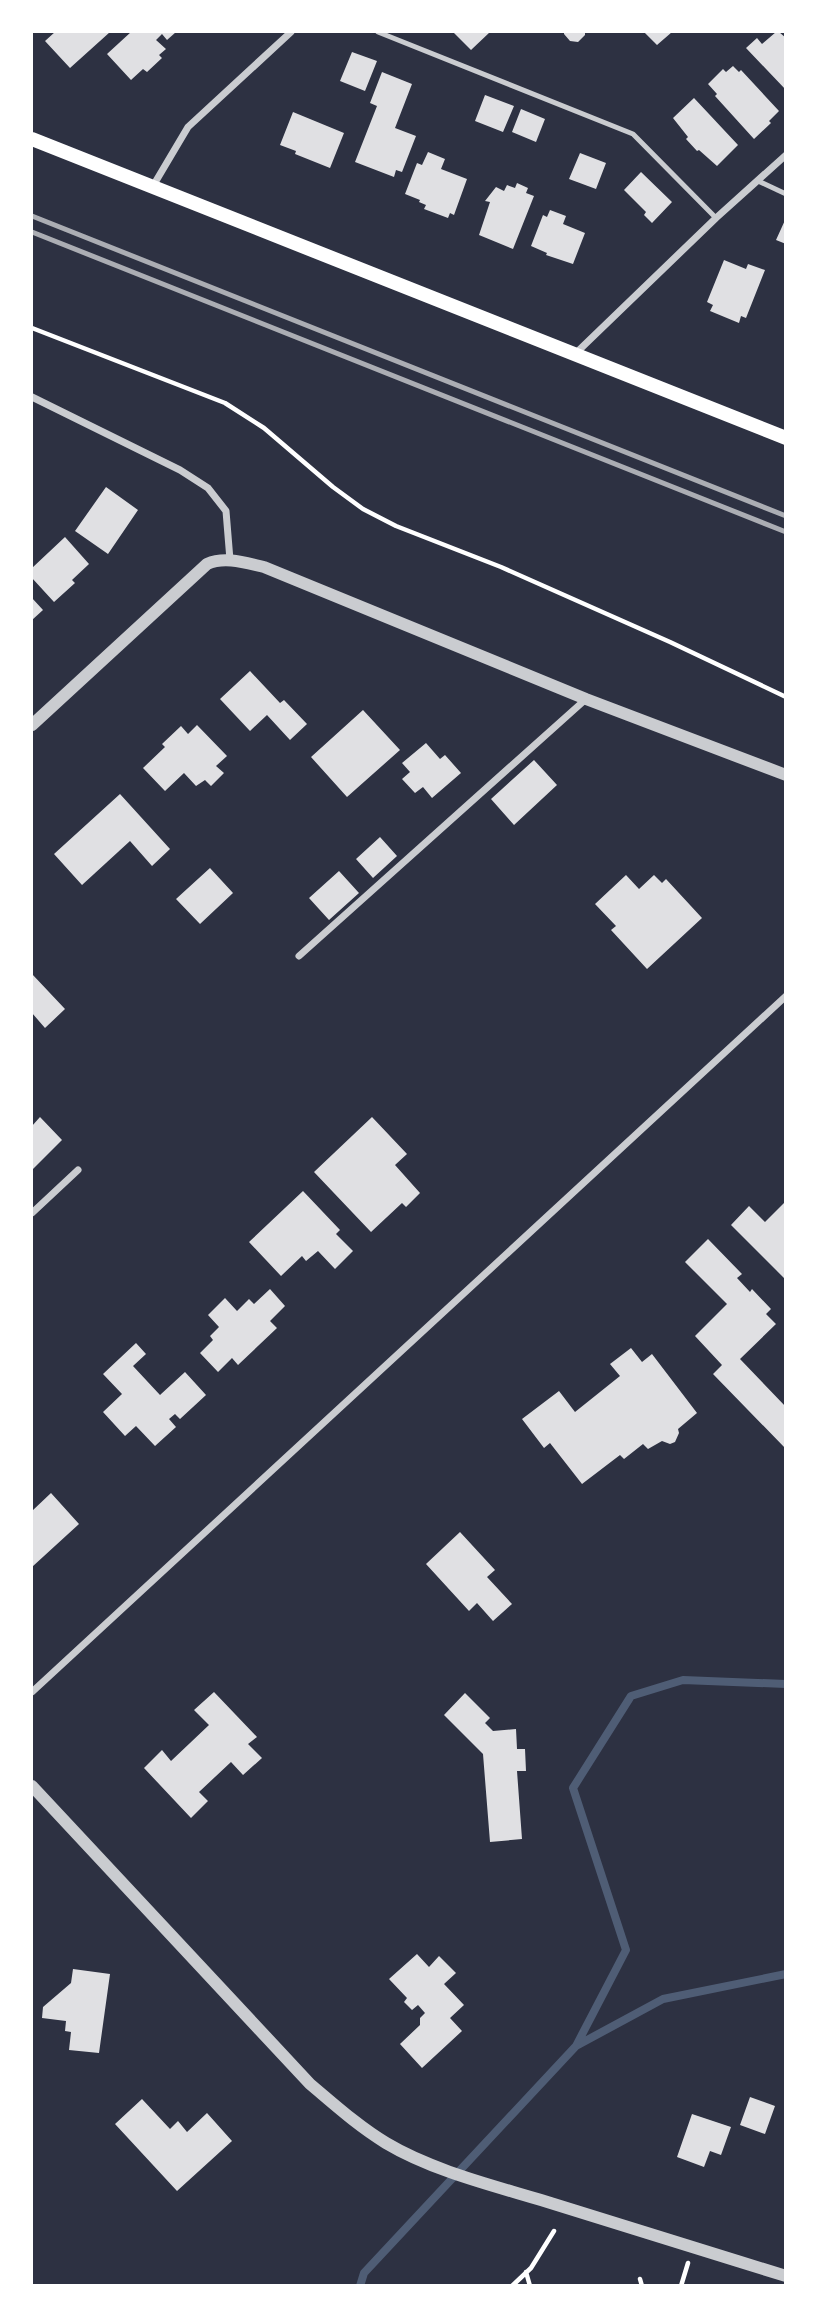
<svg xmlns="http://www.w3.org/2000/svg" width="817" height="2317" font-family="'Source Sans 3',sans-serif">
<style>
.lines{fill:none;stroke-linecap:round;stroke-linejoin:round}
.stream{stroke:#4f5d75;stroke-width:8}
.building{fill:#e0e0e3}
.path{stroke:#fff;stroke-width:4.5}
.service{stroke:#caccd0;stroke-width:5}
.minor{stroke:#caccd0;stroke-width:7}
.tertiary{stroke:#caccd0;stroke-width:12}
.secondary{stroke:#fff;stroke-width:14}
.rail{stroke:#abadb3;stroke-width:5}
</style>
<rect width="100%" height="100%" fill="#2d3142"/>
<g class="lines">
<path class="stream" d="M576 2046 663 1999 786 1974
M360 2286 364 2273 576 2046 626 1950 573 1788 631 1696 683 1680 786 1684"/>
</g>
<path class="building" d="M55 32H110L70 68 45 41Z
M131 32H176L167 40 162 34 156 40 166 49 159 55 162 58 147 72 143 69 131 80 107 54Z
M453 32H490L471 50Z
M564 32H585V35L578 42 570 41 564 34Z
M644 32H672L657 45Z
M776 32H779L786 38V90L746 48 757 38 762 44Z
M352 52 377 61 365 91 340 81Z
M733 66 739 72 741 70 779 111 769 121 771 123 754 139 715 96 717 94 708 84 723 69 726 72Z
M382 72 412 84 395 128 416 136 402 172 396 170 394 177 355 162 377 106 370 103Z
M485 95 514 106 503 132 475 121Z
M694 98 738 145 717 166 699 150 697 151 686 139 688 137 673 118Z
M521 109 545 119 536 142 512 132Z
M293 112 344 133 330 168 295 154 296 151 280 145Z
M428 152 445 159 441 169 467 179 454 215 450 213 448 218 424 209 426 205 419 202 420 200 405 194 417 163 422 165Z
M580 153 606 163 596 189 569 179Z
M641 172 672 202 652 223 644 215 646 212 624 190Z
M517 183 528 188 526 193 534 196 513 249 479 235 490 202 485 201 496 187 504 191 507 185 515 188Z
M550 210 566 216 563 224 585 233 573 264 546 255 547 253 531 246 543 215 547 217Z
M786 218V244L776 240Z
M724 260 746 269 748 264 765 270 746 318 741 316 739 323 710 311 713 305 707 302Z
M106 487 138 510 108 554 75 531Z
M65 537 89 564 72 580 75 583 54 602 32 578V568Z
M32 598 43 610 32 620Z
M250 671 280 703 284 700 307 724 290 740 267 715 250 731 220 699Z
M363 710 400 750 347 797 311 757Z
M197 725 227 756 216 766 224 773 211 786 205 780 196 786 184 773 165 791 143 768 165 747 162 744 181 726 188 734Z
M426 743 440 759 445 755 461 773 432 798 423 787 415 793 402 779 410 772 402 763Z
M534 760 557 785 514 825 491 799Z
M120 794 170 849 152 866 130 841 82 885 54 854Z
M380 837 397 856 373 878 356 859Z
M210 868 233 893 200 924 176 899Z
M339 871 359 893 329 920 309 898Z
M626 875 639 889 654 875 662 883 666 879 702 918 647 969 611 930 616 926 595 904Z
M32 974 65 1009 45 1028 32 1013Z
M40 1117 62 1140 32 1170V1126Z
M372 1117 407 1154 395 1165 420 1193 406 1207 402 1203 371 1232 314 1172Z
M303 1191 340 1230 336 1234 353 1251 335 1269 318 1251 306 1261 302 1256 281 1276 249 1242Z
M786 1201V1280L731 1225 749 1206 765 1222Z
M708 1239 742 1274 737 1278 750 1292 752 1289 771 1309 766 1314 776 1324 740 1359 786 1407V1449L713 1374 722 1365 695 1336 727 1304 685 1262Z
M270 1289 285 1306 270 1321 277 1328 238 1365 232 1358 218 1372 200 1353 213 1340 210 1336 219 1327 208 1315 225 1298 237 1311 249 1299 254 1304Z
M136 1343 146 1354 133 1366 160 1395 185 1372 206 1395 180 1419 175 1414 169 1419 176 1427 155 1446 136 1426 125 1436 103 1412 122 1394 103 1374Z
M631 1348 642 1362 652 1354 697 1413 678 1429 679 1433 675 1442 670 1444 662 1441 648 1449 643 1444 624 1459 620 1455 582 1484 550 1443 544 1448 522 1419 559 1391 575 1412 620 1376 610 1364Z
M51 1493 79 1524 32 1567V1511Z
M460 1532 495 1570 487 1577 512 1604 493 1621 477 1603 469 1611 426 1564Z
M214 1692 257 1737 248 1744 262 1758 243 1775 231 1762 199 1792 208 1801 191 1818 144 1768 162 1750 171 1761 209 1725 194 1710Z
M465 1693 490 1718 485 1723 493 1731 516 1729 517 1749H525L526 1771H517L522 1839 490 1842 483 1754 444 1715Z
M417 1954 429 1967 439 1956 456 1973 444 1984 464 2005 450 2018 462 2031 422 2068 400 2044 420 2025V2018L425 2013 418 2005 412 2010 404 2002 407 1998 389 1979Z
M73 1969 110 1974 99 2053 69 2050 71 2032 65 2031 66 2021 42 2018 43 2007 71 1983Z
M750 2097 775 2106 765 2134 740 2125Z
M142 2099 170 2129 178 2121 187 2132 207 2113 232 2141 177 2191 115 2124Z
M692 2114 731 2127 721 2155 710 2151 704 2167 677 2157Z"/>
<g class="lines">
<path class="path" d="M32 328 225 403 264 428 333 487 363 509 396 526 501 567 670 642 786 697
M526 2272 530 2286
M640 2279 642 2286
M512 2286 531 2268 554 2231
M681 2286 688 2263"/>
<path class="service" d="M378 32 633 134 716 218
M758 181 786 194"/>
<path class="minor" d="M153 186 188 127 291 32
M575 354 716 218 786 155
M32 397 180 470 208 488 226 511 230 560
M299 956 586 699
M32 1213 78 1170
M32 1692 786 996"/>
<path class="tertiary" d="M32 725 207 564C225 556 246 563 264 567L586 699 786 775
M32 1786 310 2084C335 2105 358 2126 386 2143 431 2170 491 2185 541 2200 622 2225 704 2251 786 2276"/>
<path class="secondary" d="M32 139 786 438"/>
<path class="rail" d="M32 216 786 516
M32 232 786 532"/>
</g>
<rect width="817" height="2317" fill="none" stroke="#ffffff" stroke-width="66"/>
</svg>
